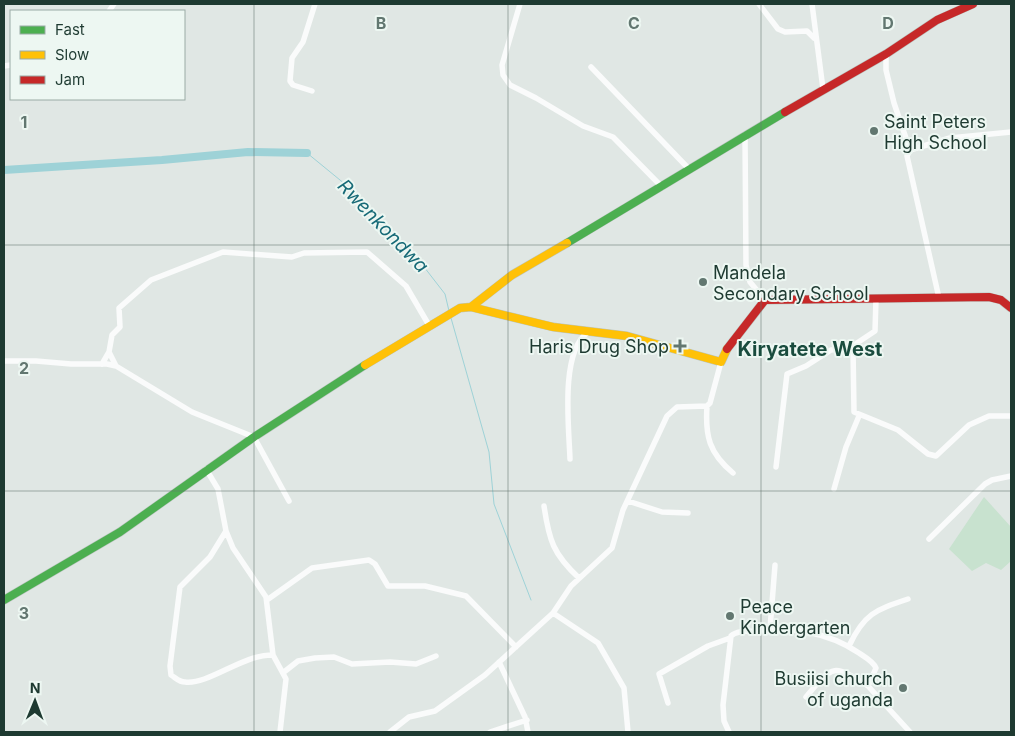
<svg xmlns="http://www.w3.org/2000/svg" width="1015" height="736" font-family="Inter,sans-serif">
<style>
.green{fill:#c8e2cf}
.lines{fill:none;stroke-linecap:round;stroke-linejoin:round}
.stream{stroke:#9ed2d7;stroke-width:1}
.river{stroke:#9ed2d7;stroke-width:8}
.fast-casing{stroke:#b9c4bf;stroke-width:9}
.slow-casing{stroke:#b9c4bf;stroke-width:9}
.jam-casing{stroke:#b9c4bf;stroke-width:9}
.street{stroke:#fafbfb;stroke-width:5.5}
.fast{stroke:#4caf50;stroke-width:8}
.slow{stroke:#ffc107;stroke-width:8}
.jam{stroke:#c62828;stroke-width:8}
.grid{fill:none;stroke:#627770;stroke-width:1;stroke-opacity:0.55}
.poi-dot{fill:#627770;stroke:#edf7f2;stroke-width:2}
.labels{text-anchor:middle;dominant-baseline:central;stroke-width:4;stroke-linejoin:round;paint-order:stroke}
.poi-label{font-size:18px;fill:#1e3a31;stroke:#edf7f2;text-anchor:start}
.water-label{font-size:19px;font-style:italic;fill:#176a77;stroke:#edf7f2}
.quarter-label{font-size:20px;font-weight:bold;fill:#1a4c3e;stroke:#edf7f2}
.grid-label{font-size:16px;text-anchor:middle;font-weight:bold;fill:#627770;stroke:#edf7f2;stroke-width:4;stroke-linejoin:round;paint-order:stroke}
</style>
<rect width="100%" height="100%" fill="#e0e7e4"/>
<path class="green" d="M984 497 1011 527V561L1001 570 986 563 972 571 949 549Z"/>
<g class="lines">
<path class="stream" d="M307 153 351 189 381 225 414 254 445 294 449 311
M451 318 489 452 494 504 531 600"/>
<path class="river" d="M4 170 162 160 248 152 307 153"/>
<g class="fast-casing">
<path id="fast" d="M567 243 785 112
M4 600 120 532 254 437 365 365"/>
</g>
<g class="slow-casing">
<path id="slow" d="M471 307 553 327 627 336 721 362 727 349
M365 365 460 308 471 307 512 275 567 243"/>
</g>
<g class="jam-casing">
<path id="jam" d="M785 112 886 54 937 20 973 4
M727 349 765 300 989 297 1001 300 1011 308"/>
</g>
<path class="street" d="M520 4 502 65 503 75 510 85 536 98 583 126 613 137 662 187
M759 4 778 29 785 32 807 31 814 38
M812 4 823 89
M109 11 114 4
M886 54V70L894 103 910 150 907 156 939 298
M4 66 11 65
M591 67 689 169
M312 91 293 85 290 81 292 58 303 42 315 4
M745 135 746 265 750 282 765 300
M910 150 950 138 1011 132
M876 299 875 331 857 343 853 348 854 412 898 430 928 454 936 456 969 425 989 416H1011
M109 352 116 366
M4 361H36L71 364H107L116 366 192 412 254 437 289 501
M102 364 109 352 112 335 120 327 119 308 151 280 223 252 292 257 304 253 367 252 406 286 430 327
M707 406C705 436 709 453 733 473
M570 459C569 428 560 353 587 333
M776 467 787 374 806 366 831 350 853 348
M206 469 218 489 226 531 233 548 266 597 273 655 286 679 280 732
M834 489 846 447 859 416
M628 501 662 512 688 513
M544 506C549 540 553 554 579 578
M226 531 210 557 180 587 170 666 171 675C176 678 179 682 185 682 209 685 243 654 273 655
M929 539 985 484 992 480 1011 476
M267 600 312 568 369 560 375 564 388 586H425L466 596 516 647
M553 613 598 643 624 688 628 732
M770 629 775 565
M849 646C864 614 875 610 908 599
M499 662 525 717 528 732
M284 672 298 661 315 658 334 657 352 664 390 662 416 664 436 656
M806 697C833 665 832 663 868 686
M668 703 659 674 708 646 730 638
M390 732 409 717 435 711 485 675 553 613 571 586 612 548 623 510 667 416 677 407 707 406 710 403 721 362
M490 732 527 720
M729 732 724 721 723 705 731 636C736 631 745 631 753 631 790 626 828 632 859 653 865 657 873 661 876 668L868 686 910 732"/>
<use href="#fast" class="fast"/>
<use href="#slow" class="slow"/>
<use href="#jam" class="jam"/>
</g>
<path class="grid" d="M254 4V732M508 4V732M761 4V732M4 245H1011M4 491H1011"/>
<g class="poi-dot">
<circle cx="874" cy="131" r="5"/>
<circle cx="703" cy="282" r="5"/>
<path d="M677.5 338.5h5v5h5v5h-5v5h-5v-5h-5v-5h5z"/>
<circle cx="730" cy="616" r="5"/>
<circle cx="903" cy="688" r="5"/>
</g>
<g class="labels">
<g class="poi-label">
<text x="884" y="121">Saint Peters<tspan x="884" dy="21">High School</tspan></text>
<text x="713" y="272">Mandela<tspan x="713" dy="21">Secondary School</tspan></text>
<text x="669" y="346" text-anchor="end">Haris Drug Shop</text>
<text x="740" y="606">Peace<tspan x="740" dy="21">Kindergarten</tspan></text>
<text x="893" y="678" text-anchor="end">Busiisi church<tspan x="893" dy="21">of uganda</tspan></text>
</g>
<g class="water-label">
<text transform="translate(383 226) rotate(46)">Rwenkondwa</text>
</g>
<g class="quarter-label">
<text x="810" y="349">Kiryatete West</text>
</g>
</g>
<g class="grid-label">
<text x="381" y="29">B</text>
<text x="634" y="29">C</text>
<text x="888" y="29">D</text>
<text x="24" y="128">1</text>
<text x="24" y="374">2</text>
<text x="24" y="619">3</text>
</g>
<rect width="1015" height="736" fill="none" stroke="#1e3a31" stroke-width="10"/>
<rect x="10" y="10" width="175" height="90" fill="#edf7f2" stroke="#9aaba5"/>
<rect x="20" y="26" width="25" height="8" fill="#4caf50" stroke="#9aaba5"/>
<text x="55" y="35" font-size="15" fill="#1e3a31">Fast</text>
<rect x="20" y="51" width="25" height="8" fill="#ffc107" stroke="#9aaba5"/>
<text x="55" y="60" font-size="15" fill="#1e3a31">Slow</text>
<rect x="20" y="76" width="25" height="8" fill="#c62828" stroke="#9aaba5"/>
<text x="55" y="85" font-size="15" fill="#1e3a31">Jam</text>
<g transform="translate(35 701) rotate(1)" stroke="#edf7f2" stroke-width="4" paint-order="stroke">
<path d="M0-4L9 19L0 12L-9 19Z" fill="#1e3a31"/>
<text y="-8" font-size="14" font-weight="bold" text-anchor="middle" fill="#1e3a31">N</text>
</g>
</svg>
